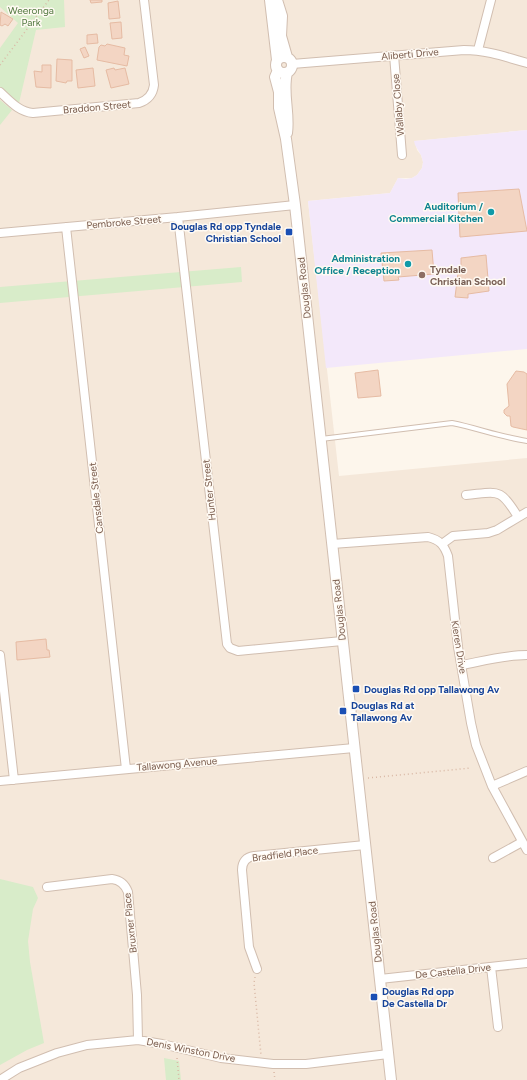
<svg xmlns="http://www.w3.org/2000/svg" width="527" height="1080" font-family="Figtree,sans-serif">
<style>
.residential{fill:#f5e8da}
.education{fill:#f3e8fa}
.green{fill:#d8ecc9}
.building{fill:#f3d5c3;stroke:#e6bba3}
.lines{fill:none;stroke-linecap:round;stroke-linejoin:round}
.service-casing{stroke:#d1beb0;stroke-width:6}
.minor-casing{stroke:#d1beb0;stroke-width:10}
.tertiary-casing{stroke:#d1beb0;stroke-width:12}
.path{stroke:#d9b8a5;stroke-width:1.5;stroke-dasharray:1 3;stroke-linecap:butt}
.service{stroke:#fff;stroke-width:4}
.minor{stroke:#fff;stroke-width:8}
.tertiary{stroke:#fff;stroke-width:10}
.culture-dot{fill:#0f9aa8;stroke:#fffaf3;stroke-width:1.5}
.transit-dot{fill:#1a4fb4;stroke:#fffaf3;stroke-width:1.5}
.education-dot{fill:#8d6e63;stroke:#fffaf3;stroke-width:1.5}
.labels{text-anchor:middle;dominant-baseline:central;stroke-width:3;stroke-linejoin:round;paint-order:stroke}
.park-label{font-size:10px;fill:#537a41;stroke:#fffaf3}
.street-label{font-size:10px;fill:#7a5c4d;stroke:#fffaf3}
.culture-label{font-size:10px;font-weight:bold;fill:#0d838f;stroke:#fffaf3;text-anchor:end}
.transit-label{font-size:10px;font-weight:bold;fill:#164399;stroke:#fffaf3;text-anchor:start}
.education-label{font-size:10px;font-weight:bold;fill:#785e54;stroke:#fffaf3;text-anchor:start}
</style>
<rect width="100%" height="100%" fill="#fdf6ec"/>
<path class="residential" d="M0 0H527V130L415 141 417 150 421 155 423 162 422 168 417 175 412 178H398L390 193 308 201 339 476 527 458V1080H0Z"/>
<path class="education" d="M527 130V349L326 368 308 201 390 193 398 178 406 179 412 178 417 175 422 168 423 162 421 155 415 145 414 141Z"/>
<path class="green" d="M0 0H64L65 27 36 30 19 103 0 87V48L18 23 0 7Z
M0 100 12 110 0 125Z
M241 267 242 282 0 303V287Z
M0 879 33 887 38 898 33 909 28 941 30 962 44 1043 27 1050 0 1065Z
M164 1058 179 1061 181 1080H166Z"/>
<path class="building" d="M90 0H102V2L91 3Z
M118 1 120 18 109 19 108 3Z
M1 12 13 19 8 26 5 24 2 26 0 25Z
M121 22 122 38 112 39 110 23Z
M97 34 98 43 87 44V35Z
M107 44 125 48 124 55 129 56 127 66 97 60 99 47 101 45 105 46Z
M85 47 89 56 84 58 80 49Z
M57 59 72 60V81H67L66 83 56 81Z
M42 65H51V88L36 87 34 71 42 72Z
M93 68 95 86 78 88 76 70Z
M114 68 115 70 125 68 129 84 111 88 106 70Z
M519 189 527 231 460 237 458 193Z
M432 250 434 274 398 277 399 280 384 281 381 253Z
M486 255 489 291 468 294V298L455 297 459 266H461V258Z
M378 370 381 396 358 398 355 373Z
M516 371 524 372 527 374V430L513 427 511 426 510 416H507L504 413V410L509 406 507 384Z
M46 639 47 650H49L50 657 17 660 16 642Z"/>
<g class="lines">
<g class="service-casing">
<path id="service" d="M321 439 452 423C477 428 501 437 527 441"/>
</g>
<g class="minor-casing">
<path id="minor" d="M478 50 491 0
M394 55 402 155
M292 64 464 50C486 50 506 57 527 63
M0 92C10 101 19 112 33 113L139 103C148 100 153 94 154 85L144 0
M178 217 227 644 230 648 238 651 342 641
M66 227 126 769
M0 233 178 217 295 205
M466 495C498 492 500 487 518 517
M332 544 428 537C440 540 444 545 448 556L458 647 471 723 476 745 492 786 527 850
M442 544 453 536 488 533 497 530 527 512
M0 655 14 780
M462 665C483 661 505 655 527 655
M0 781 354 748
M492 786 527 771
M493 858 522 842
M47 887 112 879C120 880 125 884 128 892L137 995 138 1040
M491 967 498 1027
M257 969 249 947 242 870C242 862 246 857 254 856L365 845
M380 979 527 963
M0 1080 19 1068 57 1053 87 1045 138 1040 162 1044 221 1058 273 1064H306L388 1054"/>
</g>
<g class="tertiary-casing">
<path id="tertiary" d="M270 0 277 60
M277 0 282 16 281 36 287 57
M276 65a8 8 0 1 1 16 0a8 8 0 1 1-16 0Z
M278 70 275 77 279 92V108L286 139 295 205 391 1080
M287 133C290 113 282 92 287 73"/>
</g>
<path class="path" d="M0 65 49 0
M368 778 471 768
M255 977 254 983 261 1055
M177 1058 179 1080
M274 1072 275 1080"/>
<use href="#service" class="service"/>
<use href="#minor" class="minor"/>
<use href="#tertiary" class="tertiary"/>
</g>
<g class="culture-dot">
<circle cx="491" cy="212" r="4"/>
<circle cx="408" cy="264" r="4"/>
</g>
<g class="transit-dot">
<rect x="285" y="228" width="8" height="8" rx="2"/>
<rect x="352" y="685" width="8" height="8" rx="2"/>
<rect x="339" y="707" width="8" height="8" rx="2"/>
<rect x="370" y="993" width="8" height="8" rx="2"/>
</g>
<circle class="education-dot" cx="422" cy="275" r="4"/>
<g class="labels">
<g class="park-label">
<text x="31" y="10">Weeronga<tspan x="31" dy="12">Park</tspan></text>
</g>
<g class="street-label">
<text transform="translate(410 54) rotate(-5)">Aliberti Drive</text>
<text transform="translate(398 105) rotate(-95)">Wallaby Close</text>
<text transform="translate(97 107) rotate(-5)">Braddon Street</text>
<text transform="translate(124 222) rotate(-5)">Pembroke Street</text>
<text transform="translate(304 288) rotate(-96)">Douglas Road</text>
<text transform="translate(209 490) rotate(-96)">Hunter Street</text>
<text transform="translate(96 498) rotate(-96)">Cansdale Street</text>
<text transform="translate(339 610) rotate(-96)">Douglas Road</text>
<text transform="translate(459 647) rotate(81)">Kieren Drive</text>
<text transform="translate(177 764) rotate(-5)">Tallawong Avenue</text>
<text transform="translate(285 854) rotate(-7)">Bradfield Place</text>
<text transform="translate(130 923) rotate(-96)">Bruxner Place</text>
<text transform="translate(375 932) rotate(-96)">Douglas Road</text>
<text transform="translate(453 971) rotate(-6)">De Castella Drive</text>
<text transform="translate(191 1050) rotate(11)">Denis Winston Drive</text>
</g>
<g class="culture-label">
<text x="483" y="206">Auditorium /<tspan x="483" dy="12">Commercial Kitchen</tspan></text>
<text x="400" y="258">Administration<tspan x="400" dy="12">Office / Reception</tspan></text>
</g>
<g class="transit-label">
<text x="281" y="226" text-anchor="end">Douglas Rd opp Tyndale<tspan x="281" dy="12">Christian School</tspan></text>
<text x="364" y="689">Douglas Rd opp Tallawong Av</text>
<text x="351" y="705">Douglas Rd at<tspan x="351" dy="12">Tallawong Av</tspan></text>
<text x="382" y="991">Douglas Rd opp<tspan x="382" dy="12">De Castella Dr</tspan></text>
</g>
<g class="education-label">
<text x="430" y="269">Tyndale<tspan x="430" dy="12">Christian School</tspan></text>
</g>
</g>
</svg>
